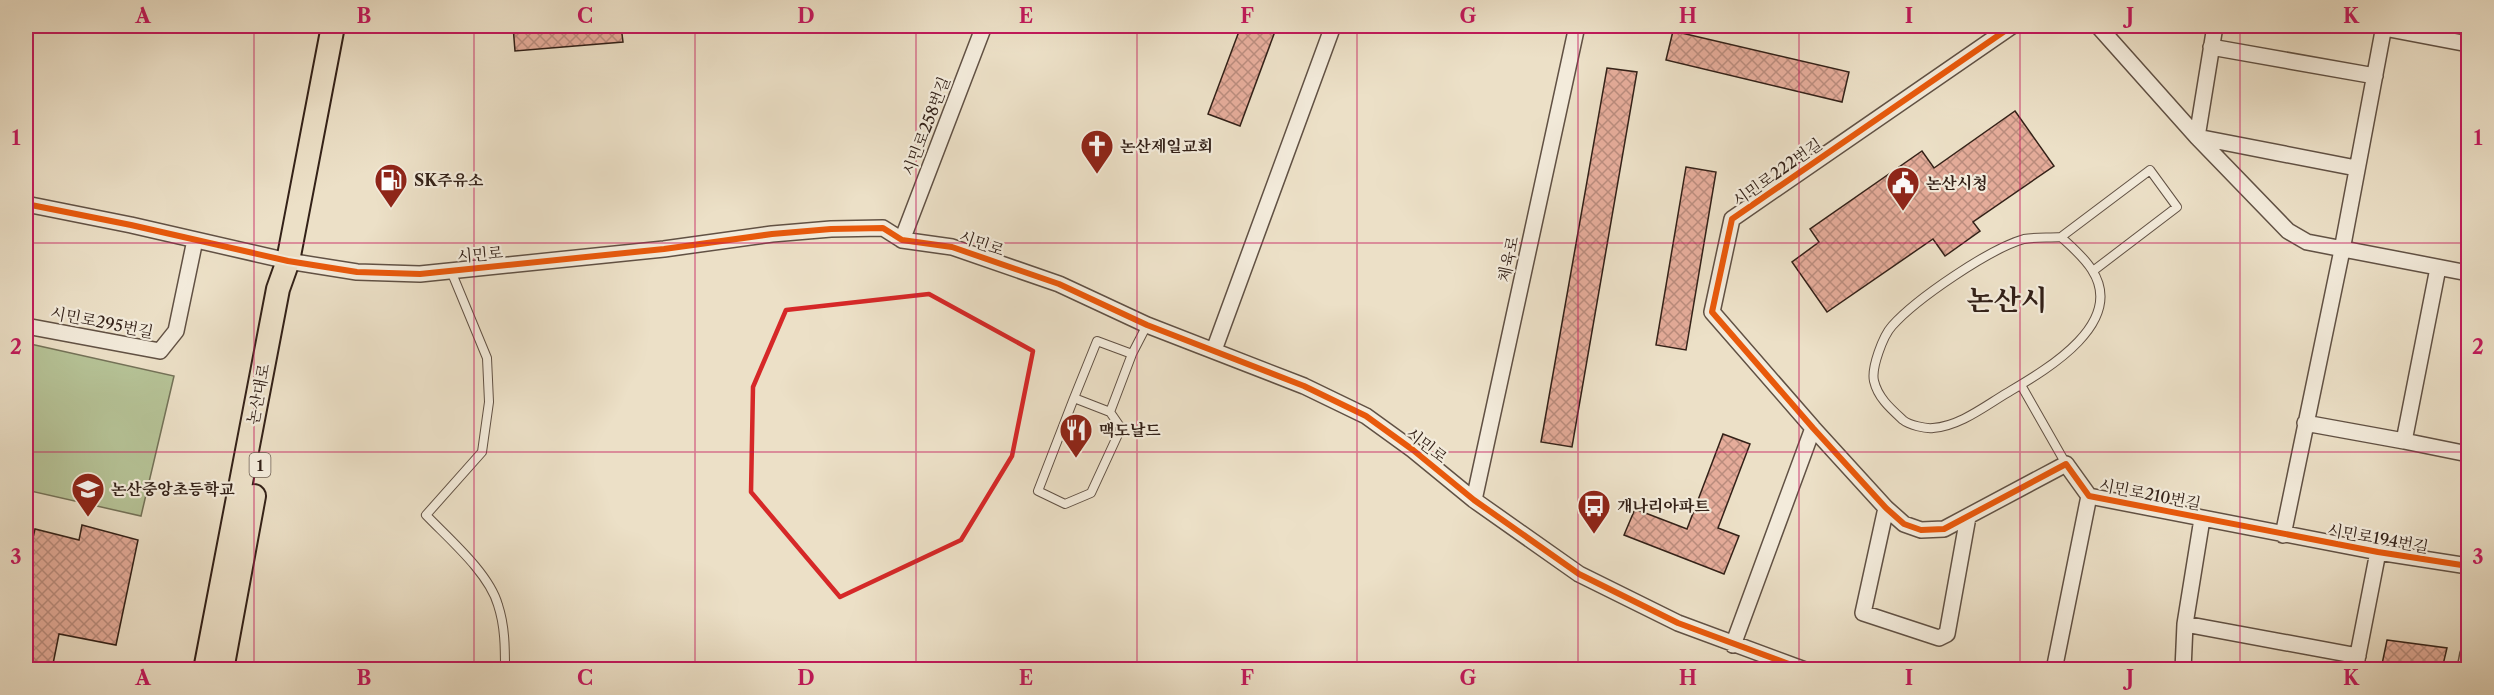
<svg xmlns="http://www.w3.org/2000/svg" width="2494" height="695" font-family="'Libre Caslon Text','Noto Serif KR',serif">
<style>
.pitch{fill:#b6c397;stroke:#747258;stroke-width:1.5}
.building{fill:url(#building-cross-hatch);stroke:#332118;stroke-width:1.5}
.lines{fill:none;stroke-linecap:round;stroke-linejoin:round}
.lane-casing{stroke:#615144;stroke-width:10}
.street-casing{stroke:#615144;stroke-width:18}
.primary-casing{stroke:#332118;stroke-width:26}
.lane{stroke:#f3ebdb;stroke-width:8}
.street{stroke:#f3ebdb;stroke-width:15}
.primary{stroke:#ece0c7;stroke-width:22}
.cycleway-casing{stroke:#f3ebdb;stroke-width:10}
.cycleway{stroke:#e8590c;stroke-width:6}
.marked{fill:none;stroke:#d62828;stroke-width:4.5;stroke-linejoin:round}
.grid{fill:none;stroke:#c2185b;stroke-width:1.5;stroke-opacity:0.55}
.labels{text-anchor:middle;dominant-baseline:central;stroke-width:4.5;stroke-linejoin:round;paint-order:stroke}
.shield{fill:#f3ebdb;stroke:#6d5e52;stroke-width:1.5}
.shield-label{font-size:15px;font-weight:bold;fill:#332118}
.street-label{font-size:16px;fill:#332118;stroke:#f3ebdb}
.poi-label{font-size:16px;font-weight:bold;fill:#332118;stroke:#f3ebdb;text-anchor:start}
.town-label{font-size:28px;font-weight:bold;fill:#332118;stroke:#f3ebdb}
.neatline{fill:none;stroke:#c2185b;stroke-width:2}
.grid-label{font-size:20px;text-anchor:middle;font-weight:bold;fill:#c2185b}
</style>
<defs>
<pattern id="building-cross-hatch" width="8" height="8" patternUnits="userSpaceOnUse" patternTransform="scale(1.5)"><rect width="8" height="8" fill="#e5ac9a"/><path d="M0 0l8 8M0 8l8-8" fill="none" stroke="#ba8c7d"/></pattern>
</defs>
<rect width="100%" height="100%" fill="#ece0c7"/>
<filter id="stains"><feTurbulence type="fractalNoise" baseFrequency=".00333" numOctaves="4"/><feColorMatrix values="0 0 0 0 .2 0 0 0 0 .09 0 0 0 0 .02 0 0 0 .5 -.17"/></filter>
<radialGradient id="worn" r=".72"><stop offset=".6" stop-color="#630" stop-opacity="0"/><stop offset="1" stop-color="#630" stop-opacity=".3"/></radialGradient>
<path class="pitch" d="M26 343 174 376 141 516 26 490Z"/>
<path class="building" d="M513 26H621L623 42 515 51Z
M1241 26H1277L1240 126 1208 114Z
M1673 31 1849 72 1842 102 1666 60Z
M1607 68 1637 72 1572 447 1541 442Z
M2015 111 2054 166 1973 222 1980 231 1945 256 1933 239 1827 312 1792 262 1819 242 1810 229 1922 151 1934 168Z
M1686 167 1716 172 1686 350 1656 345Z
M1723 434 1750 444 1718 528 1739 536 1724 574 1624 535 1635 509 1687 529Z
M82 525 138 540 116 645 59 634 52 669H26V569L35 529 79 540Z
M2387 640 2447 648 2442 669H2381Z"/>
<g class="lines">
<g class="lane-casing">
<path id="lane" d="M2061 237C2072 247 2084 257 2092 270 2127 324 2044 371 2007 393 1985 406 1960 426 1933 428 1926 429 1909 425 1903 420 1891 409 1878 398 1874 381 1871 368 1883 336 1892 326 1916 299 1989 249 2024 239 2035 237 2049 238 2061 237Z
M2061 237 2150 170 2177 207 2093 271
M451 271 487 358 489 402 482 452 426 515C449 539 489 573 498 605 505 626 505 648 505 670
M1132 354 1097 341 1074 398 1110 412 1132 354 1147 325
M2021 385 2066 464
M1074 398 1038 491 1065 504 1091 493 1121 428 1110 412"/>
</g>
<g class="street-casing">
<path id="street" d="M2012 26 1732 219 1712 312 1813 428 1886 508 1904 524 1921 530 1944 529 2066 464 2089 496 2378 552 2468 566
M2098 26 2197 137 2288 231 2307 242 2468 273
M2215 26 2197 137 2356 168
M2384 28 2468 44
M2211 47 2375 76
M26 204 131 225 288 261 357 272 420 274 664 249 772 234 831 229 883 228 902 240 952 247 1059 284 1147 325 1304 386 1366 416 1413 450 1474 500 1579 574 1678 623 1805 670
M902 240 984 26
M2438 268 2404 441 2468 454
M26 326 160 351 176 331 195 240
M1214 350 1333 26
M2305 423 2404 441
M1474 500 1577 26
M1886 508 1863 613 1939 638 1947 634 1968 517
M2283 535 2342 250 2384 26
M2185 624 2358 656
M1733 645 1813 428
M2054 670 2089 496
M2183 670 2185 624 2202 519
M2355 670 2378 552
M2465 670 2468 654"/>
</g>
<g class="primary-casing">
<path id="primary" d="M205 670 278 289 288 261 333 26
M222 670 254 496"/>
</g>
<use href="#lane" class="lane"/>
<use href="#street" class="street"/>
<use href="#primary" class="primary"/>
<g class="cycleway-casing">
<path id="cycleway" d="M2012 26 1732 219 1712 312 1813 428 1886 508 1904 524 1921 530 1944 529 2066 464 2089 496 2378 552 2468 566
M26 204 131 225 288 261 357 272 420 274 664 249 772 234 831 229 883 228 902 240 952 247 1059 284 1147 325 1304 386 1366 416 1413 450 1474 500 1579 574 1678 623 1805 670"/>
</g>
<use href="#cycleway" class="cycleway"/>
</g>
<path class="marked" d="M929 294 1033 351 1012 456 961 540 840 597 751 492 753 387 786 310Z"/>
<path class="grid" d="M254 26V670M474 26V670M695 26V670M916 26V670M1137 26V670M1357 26V670M1578 26V670M1799 26V670M2020 26V670M2240 26V670M26 243H2468M26 452H2468"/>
<defs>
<g id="church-pin" transform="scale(1.725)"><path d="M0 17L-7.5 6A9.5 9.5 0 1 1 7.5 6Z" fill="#8f2418" stroke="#f3ebdb"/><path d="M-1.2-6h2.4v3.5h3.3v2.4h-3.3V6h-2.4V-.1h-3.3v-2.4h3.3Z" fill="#fff"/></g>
<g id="fuel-pin" transform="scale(1.725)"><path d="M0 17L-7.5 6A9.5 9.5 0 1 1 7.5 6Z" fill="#8f2418" stroke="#f3ebdb"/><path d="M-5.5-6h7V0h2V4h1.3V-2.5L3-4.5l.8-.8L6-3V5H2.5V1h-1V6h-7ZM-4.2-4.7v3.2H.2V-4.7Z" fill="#fff"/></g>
<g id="civic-pin" transform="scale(1.725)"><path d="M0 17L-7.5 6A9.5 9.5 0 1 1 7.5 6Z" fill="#8f2418" stroke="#f3ebdb"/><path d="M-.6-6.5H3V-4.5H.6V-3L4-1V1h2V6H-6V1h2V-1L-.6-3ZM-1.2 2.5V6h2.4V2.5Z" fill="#fff"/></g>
<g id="restaurant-pin" transform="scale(1.725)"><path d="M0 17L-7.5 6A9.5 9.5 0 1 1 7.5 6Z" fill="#8f2418" stroke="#f3ebdb"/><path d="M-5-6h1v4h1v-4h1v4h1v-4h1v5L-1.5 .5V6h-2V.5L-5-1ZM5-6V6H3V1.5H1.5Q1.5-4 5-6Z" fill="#fff"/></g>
<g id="school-pin" transform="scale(1.725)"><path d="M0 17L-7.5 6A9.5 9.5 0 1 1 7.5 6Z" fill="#8f2418" stroke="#f3ebdb"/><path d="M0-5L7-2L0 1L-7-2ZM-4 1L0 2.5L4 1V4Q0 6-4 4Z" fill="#fff"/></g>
<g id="bus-pin" transform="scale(1.725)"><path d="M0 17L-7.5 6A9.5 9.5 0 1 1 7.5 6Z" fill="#8f2418" stroke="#f3ebdb"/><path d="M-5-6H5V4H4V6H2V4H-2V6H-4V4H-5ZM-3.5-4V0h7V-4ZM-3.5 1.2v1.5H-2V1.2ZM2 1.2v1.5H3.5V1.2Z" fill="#fff"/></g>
</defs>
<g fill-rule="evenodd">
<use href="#church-pin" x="1097" y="146"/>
<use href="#fuel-pin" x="391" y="180"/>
<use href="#civic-pin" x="1903" y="183"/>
<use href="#restaurant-pin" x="1076" y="430"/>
<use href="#school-pin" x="88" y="489"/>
<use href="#bus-pin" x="1594" y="506"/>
</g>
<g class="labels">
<rect class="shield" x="249.5" y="453" width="21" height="24" rx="4.5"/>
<g class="shield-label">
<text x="260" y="465">1</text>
</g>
<g class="street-label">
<text transform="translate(926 126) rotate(-69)">시민로258번길</text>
<text transform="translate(1777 172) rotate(-35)">시민로222번길</text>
<text transform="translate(982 243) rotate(19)">시민로</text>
<text transform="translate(480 254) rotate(-5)">시민로</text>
<text transform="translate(1508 259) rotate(-78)">체육로</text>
<text transform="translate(102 322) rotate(11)">시민로295번길</text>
<text transform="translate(258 394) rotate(-79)">논산대로</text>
<text transform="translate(1427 445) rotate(38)">시민로</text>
<text transform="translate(2150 494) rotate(11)">시민로210번길</text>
<text transform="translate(2378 538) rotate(10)">시민로194번길</text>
</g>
<g class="poi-label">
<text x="1120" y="146">논산제일교회</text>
<text x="414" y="180">SK주유소</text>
<text x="1926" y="183">논산시청</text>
<text x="1099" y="430">맥도날드</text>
<text x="111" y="489">논산중앙초등학교</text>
<text x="1617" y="506">개나리아파트</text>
</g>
<g class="town-label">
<text x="2007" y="300">논산시</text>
</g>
</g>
<rect width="2494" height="695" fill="none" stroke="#ece0c7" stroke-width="66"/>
<rect x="33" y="33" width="2428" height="629" class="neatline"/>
<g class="grid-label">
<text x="143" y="23">A</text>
<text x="364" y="23">B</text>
<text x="585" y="23">C</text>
<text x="806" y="23">D</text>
<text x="1026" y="23">E</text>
<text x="1247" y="23">F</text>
<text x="1468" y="23">G</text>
<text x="1688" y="23">H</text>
<text x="1909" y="23">I</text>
<text x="2130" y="23">J</text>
<text x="2351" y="23">K</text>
<text x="16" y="145">1</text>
<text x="2478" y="145">1</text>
<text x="16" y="354">2</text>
<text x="2478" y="354">2</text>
<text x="16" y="564">3</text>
<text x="2478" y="564">3</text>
<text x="143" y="685">A</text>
<text x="364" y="685">B</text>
<text x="585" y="685">C</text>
<text x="806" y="685">D</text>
<text x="1026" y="685">E</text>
<text x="1247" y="685">F</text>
<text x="1468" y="685">G</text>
<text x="1688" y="685">H</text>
<text x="1909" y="685">I</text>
<text x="2130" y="685">J</text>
<text x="2351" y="685">K</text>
</g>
<rect width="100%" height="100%" filter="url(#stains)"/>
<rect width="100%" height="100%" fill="url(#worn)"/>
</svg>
